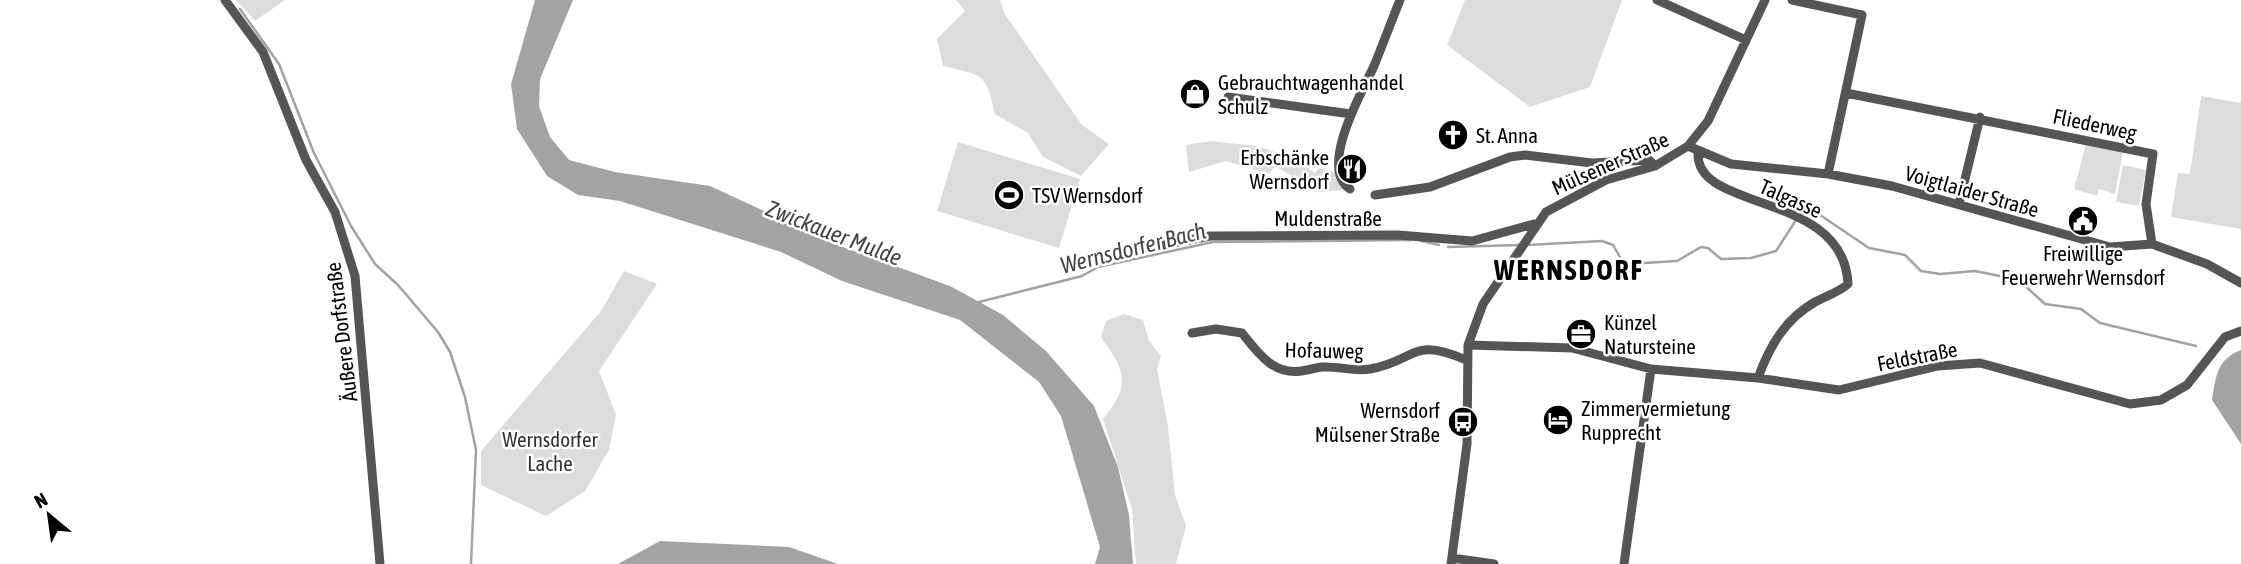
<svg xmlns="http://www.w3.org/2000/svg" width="2241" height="564" font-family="'Asap Condensed',sans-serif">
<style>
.green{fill:#dcdcdc}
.water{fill:#a3a3a3}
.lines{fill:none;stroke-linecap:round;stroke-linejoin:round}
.stream{stroke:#a3a3a3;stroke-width:2.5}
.minor{stroke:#555;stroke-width:9}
.labels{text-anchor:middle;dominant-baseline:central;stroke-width:5;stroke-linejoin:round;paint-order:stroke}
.poi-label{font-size:21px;fill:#000;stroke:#fff;text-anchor:start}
.street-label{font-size:21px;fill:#000;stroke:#fff}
.park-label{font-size:21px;fill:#333;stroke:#fff}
.water-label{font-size:23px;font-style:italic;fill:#444;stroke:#fff}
.district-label{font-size:28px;font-weight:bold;letter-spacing:2px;fill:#000;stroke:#fff}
</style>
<rect width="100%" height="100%" fill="#fff"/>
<path class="green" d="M236 0H285L255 21Z
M956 0H1000L1004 13 1082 125 1109 144 1081 176 1043 157 1028 133 995 114C986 72 983 76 943 66L937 39 965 11Z
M1465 0H1622L1590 87 1530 107 1447 45Z
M2201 96 2241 103V229L2171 217 2178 173 2190 174Z
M1211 141 1256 146 1288 156 1287 160 1292 161 1293 158 1315 173 1319 168 1337 173 1338 183 1343 190 1319 192 1275 166 1269 174 1226 161 1189 172 1186 145Z
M958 142 1080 179 1059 248 937 211Z
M2086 144 2123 152 2115 194 2099 189 2097 196 2074 189Z
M2123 165 2146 170 2139 206 2116 202Z
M624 271 657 284 599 371 616 415 609 450 585 491 546 516 481 485V451L601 311Z
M1124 314 1143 320 1149 341 1161 356 1157 369 1168 427 1175 495 1186 526 1176 564H1136L1132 509 1103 419C1132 384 1125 371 1101 337L1106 321Z"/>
<path class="water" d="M535 0H573L540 79 539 106 550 137 569 160 615 172 710 186 840 246 950 286 1003 315 1046 351 1094 406 1118 467 1129 515 1133 564H1095L1100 547 1061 416 1039 382 960 320 842 281 781 252 620 201 578 195 547 176 517 129 511 84Z
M2241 350V444L2212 400C2216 376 2217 359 2241 350Z
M660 541 789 547 838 564H618Z"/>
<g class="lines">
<path class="stream" d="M240 9 279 64 314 153 351 226 375 264 398 285 438 332 450 352 465 397 476 450 471 564
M1802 216 1817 213 1869 248 1905 255 1921 271 1940 274 1975 271 2010 278 2024 285 2045 304 2081 309 2100 323 2196 346
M1421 241 1439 245
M1527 245 1602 241 1613 245 1621 259 1628 264 1677 261 1701 247 1708 248 1721 259 1751 258 1776 251 1796 220
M1448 247 1521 245
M975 303 1082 276 1098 267 1213 242 1411 240"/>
<path class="minor" d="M225 0 263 52 306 160 335 212 355 276 380 564
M1657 0 1746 40
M1792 0 1862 15 1828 174
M1846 93 2153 154 2146 204 2152 244
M1228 97 1351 114
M1688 146 1731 164 1828 174 1892 186 2110 247 2152 244 2207 264 2241 283
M1698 152C1694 213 1844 190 1848 284 1838 293 1827 295 1815 302 1785 319 1769 347 1758 378
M1350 189C1318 168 1362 92 1374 66 1383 44 1391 22 1400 0
M1375 195 1430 187 1510 157 1525 155 1592 163 1649 160 1655 166
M1959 204 1980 117
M1122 253 1210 236 1398 235 1472 241 1534 224
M1192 333 1216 329 1242 333C1258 353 1273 375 1301 371 1308 370 1315 368 1322 367 1339 366 1354 372 1370 369 1416 361 1411 336 1466 360
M1468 345 1572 348 1651 369
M1452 558 1494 564
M1451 564 1467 444 1468 345 1483 304 1546 212 1606 180 1655 166 1688 146 1708 121 1765 0
M1624 564 1651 369 1758 378 1839 390 1938 366 1980 363 2130 404 2161 400 2187 385 2225 337 2241 331"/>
</g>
<defs>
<g id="shop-disc" transform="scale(1.575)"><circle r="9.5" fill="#000" stroke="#fff"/><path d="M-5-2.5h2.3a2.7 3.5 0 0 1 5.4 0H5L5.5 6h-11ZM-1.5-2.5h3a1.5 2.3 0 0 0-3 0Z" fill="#fff"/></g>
<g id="church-disc" transform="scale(1.575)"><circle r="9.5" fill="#000" stroke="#fff"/><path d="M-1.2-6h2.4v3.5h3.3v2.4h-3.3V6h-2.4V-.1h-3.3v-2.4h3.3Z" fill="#fff"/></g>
<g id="restaurant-disc" transform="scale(1.575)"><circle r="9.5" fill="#000" stroke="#fff"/><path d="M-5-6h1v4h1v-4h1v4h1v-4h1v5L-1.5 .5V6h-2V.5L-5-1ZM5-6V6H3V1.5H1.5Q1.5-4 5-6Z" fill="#fff"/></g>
<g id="stadium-disc" transform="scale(1.575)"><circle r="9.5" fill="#000" stroke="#fff"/><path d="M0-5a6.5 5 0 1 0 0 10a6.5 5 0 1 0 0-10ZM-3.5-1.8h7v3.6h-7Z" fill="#fff"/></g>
<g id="civic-disc" transform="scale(1.575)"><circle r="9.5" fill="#000" stroke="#fff"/><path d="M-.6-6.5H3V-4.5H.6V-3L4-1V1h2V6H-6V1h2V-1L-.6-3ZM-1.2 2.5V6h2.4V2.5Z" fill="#fff"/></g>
<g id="office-disc" transform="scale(1.575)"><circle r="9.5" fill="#000" stroke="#fff"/><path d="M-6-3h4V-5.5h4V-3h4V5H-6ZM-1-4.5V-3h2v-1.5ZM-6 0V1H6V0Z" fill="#fff"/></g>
<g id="hotel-disc" transform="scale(1.575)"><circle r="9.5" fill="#000" stroke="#fff"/><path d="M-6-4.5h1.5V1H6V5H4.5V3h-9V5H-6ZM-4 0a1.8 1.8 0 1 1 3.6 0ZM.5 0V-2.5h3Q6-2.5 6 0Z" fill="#fff"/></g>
<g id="bus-disc" transform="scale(1.575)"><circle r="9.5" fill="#000" stroke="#fff"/><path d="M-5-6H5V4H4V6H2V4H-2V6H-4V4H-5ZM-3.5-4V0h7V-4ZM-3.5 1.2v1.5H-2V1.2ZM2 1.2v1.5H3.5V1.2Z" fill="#fff"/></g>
</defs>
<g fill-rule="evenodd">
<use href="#shop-disc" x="1195" y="94"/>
<use href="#church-disc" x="1453" y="135"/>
<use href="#restaurant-disc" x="1352" y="169"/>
<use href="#stadium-disc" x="1009" y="195"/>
<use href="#civic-disc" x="2083" y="221"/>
<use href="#office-disc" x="1581" y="334"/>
<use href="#hotel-disc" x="1558" y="420"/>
<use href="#bus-disc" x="1463" y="422"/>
</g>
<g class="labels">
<g class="poi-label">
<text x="1218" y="82">Gebrauchtwagenhandel<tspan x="1218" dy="24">Schulz</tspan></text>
<text x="1476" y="135">St. Anna</text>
<text x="1329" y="157" text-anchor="end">Erbschänke<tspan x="1329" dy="24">Wernsdorf</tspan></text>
<text x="1032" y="195">TSV Wernsdorf</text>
<text x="2083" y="253" text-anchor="middle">Freiwillige<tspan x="2083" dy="24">Feuerwehr Wernsdorf</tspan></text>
<text x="1604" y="322">Künzel<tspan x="1604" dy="24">Natursteine</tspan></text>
<text x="1581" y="408">Zimmervermietung<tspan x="1581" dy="24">Rupprecht</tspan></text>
<text x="1440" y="410" text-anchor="end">Wernsdorf<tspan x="1440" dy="24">Mülsener Straße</tspan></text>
</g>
<g class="street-label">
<text transform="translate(2095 124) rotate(12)">Fliederweg</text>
<text transform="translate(1610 163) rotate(-24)">Mülsener Straße</text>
<text transform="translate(1972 191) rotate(16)">Voigtlaider Straße</text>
<text transform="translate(1791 198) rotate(24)">Talgasse</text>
<text x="1328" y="218">Muldenstraße</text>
<text transform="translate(341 332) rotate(-97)">Äußere Dorfstraße</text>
<text transform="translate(1324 350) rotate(1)">Hofauweg</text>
<text transform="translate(1917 356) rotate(-11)">Feldstraße</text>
</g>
<g class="park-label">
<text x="550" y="439">Wernsdorfer<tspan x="550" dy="24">Lache</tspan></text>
</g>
<g class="water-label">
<text transform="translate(834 233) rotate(21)">Zwickauer Mulde</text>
<text transform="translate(1133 248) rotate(-14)">Wernsdorfer Bach</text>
</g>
<g class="district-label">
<text x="1569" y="270">WERNSDORF</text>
</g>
</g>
<g transform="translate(49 515) rotate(331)" stroke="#ffffff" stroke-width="5" paint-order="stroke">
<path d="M0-5L12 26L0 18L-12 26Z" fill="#000000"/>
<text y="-10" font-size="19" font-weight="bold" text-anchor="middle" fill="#000000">N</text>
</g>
</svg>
